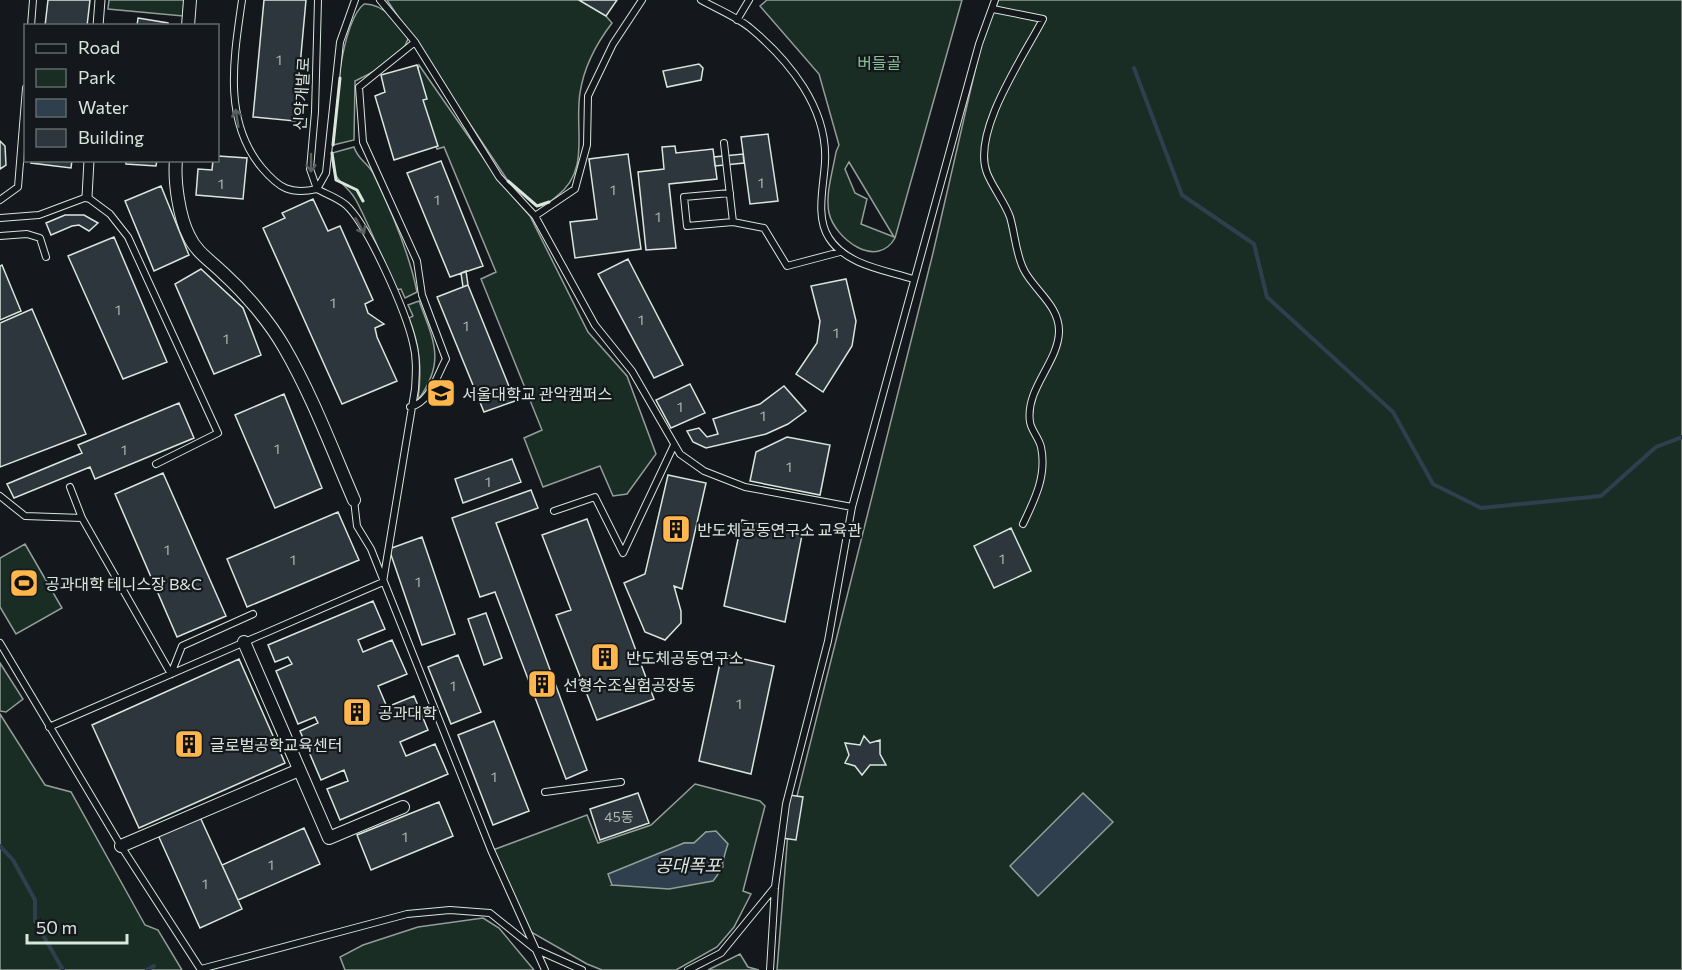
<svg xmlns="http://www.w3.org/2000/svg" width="1682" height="970" font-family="Commissioner,'Noto Sans KR',sans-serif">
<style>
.green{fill:#1a2d24;stroke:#939e99;stroke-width:1.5;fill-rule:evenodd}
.water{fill:#2f3f4d;stroke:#939e99;stroke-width:1.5}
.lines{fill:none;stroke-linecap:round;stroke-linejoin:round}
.stream{stroke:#2f3f4d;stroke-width:4}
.building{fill:#2c363c;stroke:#d8e6dc;stroke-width:1.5}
.service-casing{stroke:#d8e6dc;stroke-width:8}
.pedestrian-casing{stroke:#d8e6dc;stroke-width:11}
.minor-casing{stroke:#d8e6dc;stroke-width:14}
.service{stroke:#14181c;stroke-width:6}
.pedestrian{stroke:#14181c;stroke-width:9}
.minor{stroke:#14181c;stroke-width:12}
.wall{stroke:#d8e6dc;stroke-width:3}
.oneway{stroke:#59605f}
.labels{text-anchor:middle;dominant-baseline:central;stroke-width:4.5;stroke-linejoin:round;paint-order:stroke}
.number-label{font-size:14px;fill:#adbab4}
.park-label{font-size:16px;fill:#8ac095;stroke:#14181c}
.street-label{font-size:16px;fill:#d8e6dc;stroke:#14181c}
.poi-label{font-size:16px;fill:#d8e6dc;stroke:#14181c;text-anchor:start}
.water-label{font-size:18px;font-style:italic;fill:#d8e6dc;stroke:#14181c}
</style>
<rect width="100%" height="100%" fill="#14181c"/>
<path class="green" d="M109 0H184L183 16 108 9Z
M387 0H579L606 16 612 23C596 44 584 66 580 93 574 129 591 170 557 196 550 202 545 206 537 206L508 181Z
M767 0H962L895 238C877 270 835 239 829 213 825 195 833 170 836 152L839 145 819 74 760 6ZM849 162 894 237 861 224 867 199 855 193 845 169Z
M998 0H1682V970H777L788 832 933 253 989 10 995 11Z
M364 4C381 3 404 24 408 39 402 59 373 72 355 81L354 140 333 145C333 115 341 22 364 4Z
M419 65 498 179 530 216 588 332 627 376 656 454 627 494 613 496 600 466 543 487 524 438 542 430 481 279 496 272 444 147 437 149 413 87Z
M354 147C358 160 367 162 373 173 391 210 409 252 417 292L405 298 401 289 395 290C384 261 372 232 358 204 347 180 332 187 332 153Z
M419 301C434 341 446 362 418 400 422 370 420 346 409 318L413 316 408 305Z
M25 544 62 608 16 634 0 607V558Z
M0 663 23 699 6 712 0 711Z
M0 714 45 785 71 792 145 925 158 930 182 970H0Z
M695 784 760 801 765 806 743 891 751 894 734 927 717 947 676 970H602L587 964 531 932 493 850 587 815 598 843 651 825ZM706 832 722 858 723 867 635 885H612L684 843H694Z
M483 918 499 928 534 970H345L340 957 363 945 418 927Z
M740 954 748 967 759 970H708Z"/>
<path class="water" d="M1083 793 1113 822 1038 896 1010 866Z
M716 831 728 844C723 857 723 870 713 881L669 889 612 885 608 874 684 843H694L706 832Z"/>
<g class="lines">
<path class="stream" d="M1134 68 1182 195 1254 244 1267 297 1393 412 1433 484 1481 508 1601 496 1656 447 1682 437
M0 846 13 860 35 900V921L63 970
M147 970 154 966"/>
</g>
<path class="building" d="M48 0H90L87 26H45Z
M264 0H306L295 121 253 117Z
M579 0H617L606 16Z
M138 18 168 23V26H137Z
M699 64 703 68 701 80 667 87 663 71Z
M417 65 427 99 423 100 438 146 394 160 375 96 385 92 381 75Z
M768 134 778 201 750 204 741 137Z
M0 141 5 146 6 165 0 169Z
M675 146 676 153 713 149 717 179 669 184 676 248 646 250 638 172 664 169 662 147Z
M628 154 641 249 575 258 570 222 597 219 589 159Z
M743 154 744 163 715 166 714 157Z
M218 156 247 158 243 199 196 195 198 169 212 170 213 160H218Z
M32 160H72L71 168 31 163Z
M126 160H157L156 166 126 164Z
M441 161 483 266 450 277 407 173Z
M161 186 189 255 154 271 125 201Z
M313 199 328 231 340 226 373 300 365 304 368 313 384 324 375 328 377 337 397 381 342 404 263 228 285 218 282 213Z
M65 215H84L98 223 89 231 79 225 72 226 51 235 46 223Z
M114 237 167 362 123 379 68 256Z
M628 259 683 365 654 378 598 274Z
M2 265 21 311 0 320V266Z
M201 269 243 308 261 355 214 374 175 284Z
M466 271 468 285 463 287 461 273Z
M846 279 856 321 852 346 823 392 796 374 817 343 820 321 811 286Z
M468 285 515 401 484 412 437 297Z
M32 309 86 434 0 467V323Z
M690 384 705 413 671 428 656 400Z
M784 386 806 411 788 424 766 434 706 448 693 442 687 431 699 428 707 437 718 434 713 419 760 404Z
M284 394 322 488 275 508 235 415Z
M179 403 194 438 95 479 90 467 14 498 7 484 82 453 78 445Z
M787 437 830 445 820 495 750 481 756 452Z
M512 459 521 482 463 503 455 479Z
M163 473 226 616 177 637 115 494Z
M668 475 706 483 682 589 674 586 681 611V623L665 640 645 632 624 583 645 574Z
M531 490 538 508 496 523 587 770 566 779 495 592 480 597 452 518Z
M338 512 359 560 247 607 227 559Z
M587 519 654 699 597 720 556 615 571 610 542 535Z
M742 520 802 535 785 622 724 606Z
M1011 528 1031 571 994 588 974 546Z
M422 537 455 634 422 645 389 549Z
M373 601 385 629 358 640 363 652 392 640 407 674 378 686 387 707 414 696 428 730 400 742 406 756 435 744 448 774 340 820 327 789 348 781 344 770 321 780 300 731 318 723 315 717 298 724 276 671 292 664 288 657 275 662 268 645Z
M486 613 502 658 484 665 468 619Z
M722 654 774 666 751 774 699 761Z
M458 655 481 712 451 724 428 667Z
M239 659 285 763 139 828 92 725Z
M494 721 529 811 493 825 458 735Z
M864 736 870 743 880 740V754L886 765H870L862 775 855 766 845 763 849 755 845 743 860 745Z
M638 793 649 823 600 840 590 809Z
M789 795 803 797 796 840 782 838Z
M439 802 453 836 371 870 357 835Z
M200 817 242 909 200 928 158 835Z
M304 828 320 864 238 900 222 865Z"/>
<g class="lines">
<g class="service-casing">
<path id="service" d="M380 0 415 42 499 177 535 216 595 325 632 371 680 454 704 471 745 487 852 507
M701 0C717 9 735 16 749 27 789 60 828 108 825 162 824 185 815 217 829 238 846 265 885 270 913 279
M993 9 1043 19C1024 56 971 132 987 173 993 188 1004 201 1010 217 1015 234 1016 255 1024 270 1034 290 1060 306 1059 332 1058 363 1025 389 1030 422 1031 430 1039 438 1041 447 1047 475 1035 499 1023 524
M737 20 749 0
M31 26 33 0
M724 143 733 222
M317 189 326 173 340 42 355 0
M317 189 310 169 315 112 318 0
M730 193 684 197 687 226 733 222 764 228 787 266 840 252
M0 200 18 187 26 88
M535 216 575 189 587 145 588 96 613 44 642 0
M0 218 39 215 87 197 110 214 128 237 218 433 156 464
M0 236 27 234 40 238 46 257
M410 407C430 403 437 375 446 359L422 295 417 261 363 142 359 87 415 42
M70 487 82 518 171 674
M0 496 25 516 82 518
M354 500 357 526 371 549 491 850 545 970
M554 511 595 497 623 553 674 445
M0 643 121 846 201 970
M171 674 182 646 253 614
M49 727 383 582 415 389C416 373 417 358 413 343 406 312 368 225 346 205 338 198 326 194 317 189 290 195 279 188 262 168 222 120 234 57 242 0
M545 792 621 782
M201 969 407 914 450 910 490 913 535 949 582 970
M688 970 721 953 775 887
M770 970 775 887 786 804 828 641 852 507 979 44 995 0"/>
</g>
<g class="pedestrian-casing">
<path id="pedestrian" d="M98 26 100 0
M87 197 89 160"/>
</g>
<g class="minor-casing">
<path id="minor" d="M188 26 190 0
M176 160C174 181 179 217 189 236 196 252 211 261 223 273 245 293 269 321 284 347 312 395 332 449 354 500
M244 642 329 838 403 807
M121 846 299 770"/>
</g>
<use href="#service" class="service"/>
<use href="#pedestrian" class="pedestrian"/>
<use href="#minor" class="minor"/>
<path class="wall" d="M333 145 340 78
M332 153 336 180 357 190 363 201
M508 181 537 206 549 202"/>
</g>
<defs><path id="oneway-shaft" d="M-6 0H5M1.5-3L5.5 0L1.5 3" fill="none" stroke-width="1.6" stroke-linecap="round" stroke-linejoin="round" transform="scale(1.5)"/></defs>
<g class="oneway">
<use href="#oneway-shaft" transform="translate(237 118) rotate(-99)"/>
<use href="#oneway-shaft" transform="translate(311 163) rotate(90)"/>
<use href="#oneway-shaft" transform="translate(360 226) rotate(60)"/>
</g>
<defs>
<g id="university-square" transform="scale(1.5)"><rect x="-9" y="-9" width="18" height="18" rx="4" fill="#ffb74d" stroke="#14181c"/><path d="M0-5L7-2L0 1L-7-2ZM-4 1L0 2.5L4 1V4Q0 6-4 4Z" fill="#111"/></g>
<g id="building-square" transform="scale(1.5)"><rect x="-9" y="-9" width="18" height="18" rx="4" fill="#ffb74d" stroke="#14181c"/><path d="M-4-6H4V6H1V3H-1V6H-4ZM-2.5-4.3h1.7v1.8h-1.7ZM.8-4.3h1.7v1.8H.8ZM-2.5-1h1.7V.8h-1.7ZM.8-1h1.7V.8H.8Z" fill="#111"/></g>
<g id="stadium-square" transform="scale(1.5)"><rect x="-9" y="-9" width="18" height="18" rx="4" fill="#ffb74d" stroke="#14181c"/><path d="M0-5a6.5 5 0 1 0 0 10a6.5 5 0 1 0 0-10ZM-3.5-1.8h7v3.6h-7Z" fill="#111"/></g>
</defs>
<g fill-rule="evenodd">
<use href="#university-square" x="441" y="393"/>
<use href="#building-square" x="676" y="529"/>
<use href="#stadium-square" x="24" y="583"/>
<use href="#building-square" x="605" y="657"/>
<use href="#building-square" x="542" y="684"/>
<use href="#building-square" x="357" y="712"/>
<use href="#building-square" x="189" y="744"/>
</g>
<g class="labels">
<g class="number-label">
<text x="279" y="59">1</text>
<text x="761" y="182">1</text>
<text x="221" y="183">1</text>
<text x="613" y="189">1</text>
<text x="437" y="199">1</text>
<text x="658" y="216">1</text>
<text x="333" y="302">1</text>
<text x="118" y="309">1</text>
<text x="641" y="319">1</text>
<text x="466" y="325">1</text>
<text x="836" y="332">1</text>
<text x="226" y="338">1</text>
<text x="680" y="406">1</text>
<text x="763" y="415">1</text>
<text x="277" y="448">1</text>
<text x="124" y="449">1</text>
<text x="789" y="466">1</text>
<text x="488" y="481">1</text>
<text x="167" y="549">1</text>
<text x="1002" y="558">1</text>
<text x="293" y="559">1</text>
<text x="418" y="581">1</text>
<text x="453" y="685">1</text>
<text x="739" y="703">1</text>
<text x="494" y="776">1</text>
<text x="619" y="816">45동</text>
<text x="405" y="836">1</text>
<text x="271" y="864">1</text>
<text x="205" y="883">1</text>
</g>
<g class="park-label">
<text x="879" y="62">버들골</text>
</g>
<g class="street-label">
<text transform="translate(301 94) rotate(-87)">신약개발로</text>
</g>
<g class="poi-label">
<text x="462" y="393">서울대학교 관악캠퍼스</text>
<text x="697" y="529">반도체공동연구소 교육관</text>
<text x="45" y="583">공과대학 테니스장 B&amp;C</text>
<text x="626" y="657">반도체공동연구소</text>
<text x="563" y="684">선형수조실험공장동</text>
<text x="378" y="712">공과대학</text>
<text x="210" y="744">글로벌공학교육센터</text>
</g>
<g class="water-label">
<text x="688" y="865">공대폭포</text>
</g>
</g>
<rect x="24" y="24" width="195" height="138" fill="#14181c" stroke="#626a69" stroke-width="1.5"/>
<rect x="36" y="44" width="30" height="9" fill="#14181c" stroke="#626a69" stroke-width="1.5"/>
<text x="78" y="54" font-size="18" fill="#d8e6dc">Road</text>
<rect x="36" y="69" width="30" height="18" fill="#1a2d24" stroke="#626a69" stroke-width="1.5"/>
<text x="78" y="84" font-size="18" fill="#d8e6dc">Park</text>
<rect x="36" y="99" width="30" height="18" fill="#2f3f4d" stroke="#626a69" stroke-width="1.5"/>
<text x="78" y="114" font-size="18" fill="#d8e6dc">Water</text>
<rect x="36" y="129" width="30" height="18" fill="#2c363c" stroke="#626a69" stroke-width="1.5"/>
<text x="78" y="144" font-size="18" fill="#d8e6dc">Building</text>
<path d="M27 934v9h100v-9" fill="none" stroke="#d8e6dc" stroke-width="3"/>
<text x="36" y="934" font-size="18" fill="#d8e6dc" stroke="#14181c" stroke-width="4.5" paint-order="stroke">50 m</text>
</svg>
